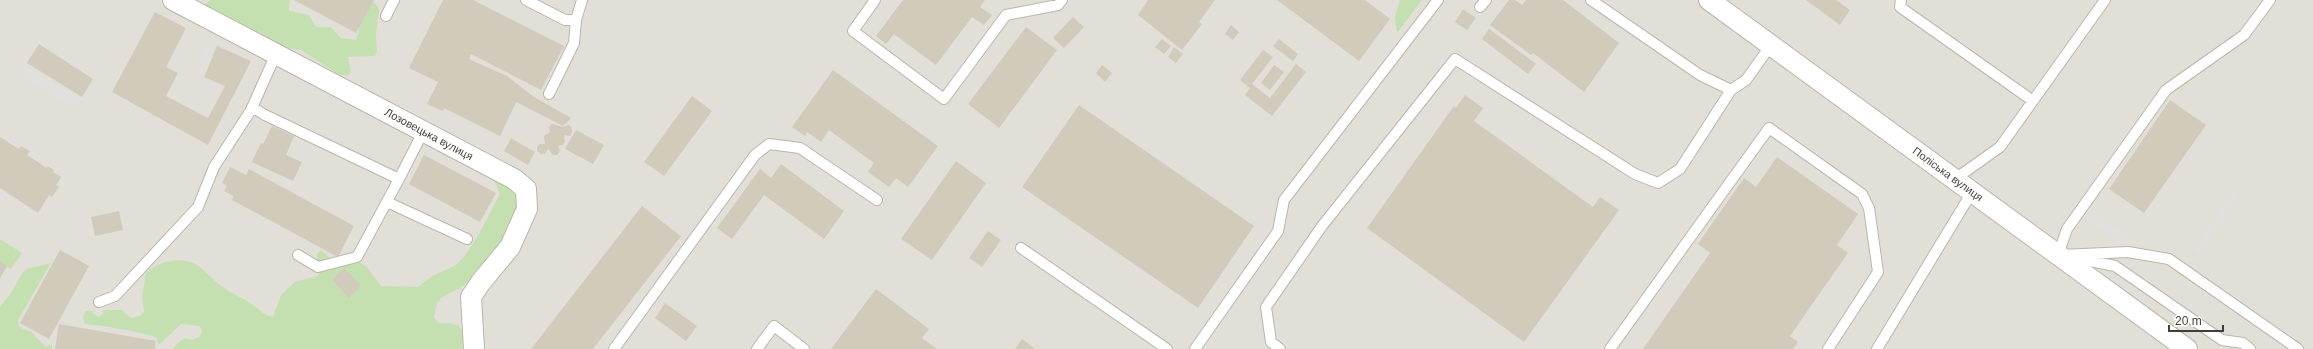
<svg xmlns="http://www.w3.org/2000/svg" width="2313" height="349" font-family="Arial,sans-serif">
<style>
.industrial{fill:#e2dfd9}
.green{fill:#c4e0b1}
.parking{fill:#e1e0dc}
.building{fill:#d0cbbb}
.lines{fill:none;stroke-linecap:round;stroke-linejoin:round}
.lane-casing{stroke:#bab7a8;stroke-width:12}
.street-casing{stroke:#bab7a8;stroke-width:22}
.lane{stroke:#fff;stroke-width:10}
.street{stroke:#fff;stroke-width:20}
.labels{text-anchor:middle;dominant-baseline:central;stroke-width:4;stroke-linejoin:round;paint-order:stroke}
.street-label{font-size:11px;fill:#413e35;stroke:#fff}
</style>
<rect width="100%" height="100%" fill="#f0eee4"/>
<path class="industrial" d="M0 0H2313V349H0Z"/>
<path class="green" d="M210 0H290L289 11 309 15 316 27H331L341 38 356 40C363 22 357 17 372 0L378 7 379 11 376 33 377 52 375 56 348 57 351 71 349 75H339L301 50 276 46 260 32 241 29 223 21 204 5Z
M1400 0H1422L1397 33 1395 17Z
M505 171 523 202 499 255 462 287 442 297 437 303 434 318 439 323C461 322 464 328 468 349H172L184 338 193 340 200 336 202 331 200 326 181 324 159 345 156 337C133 331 109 326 85 324L83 315 86 311H91L98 317 102 315 103 310H122L131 318 140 316 144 312 142 297 146 273C158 260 185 255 200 267 209 275 218 284 228 291 235 295 243 298 250 303 258 308 263 315 273 317L281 295 295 282 318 276C321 269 316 262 317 254L321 250 331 259 349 256 367 267 381 286 418 287 431 277 456 265 464 257 479 234 500 194 493 178Z
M0 239 22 253 11 269 0 262Z
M51 263 18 320 19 327 31 332 45 346 52 345V349H0V307L11 293 23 272 27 269Z"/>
<path class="parking" d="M205 47 213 50 202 75 194 71Z
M26 67 80 100 74 110 20 76Z
M2233 190 2240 195 2200 255 2193 250Z
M2090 209 2134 239 2127 248 2084 218Z"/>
<path class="building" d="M294 0H374L356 33Z
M443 0H473L564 46 541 90 471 54 469 59 507 76 534 97 571 118 563 126 516 102 500 136 444 108 443 111 427 104 438 82 409 68Z
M903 0H985L980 7 992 15 984 25 972 17 936 65 894 34 886 44 876 36Z
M1148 0H1215L1199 22 1202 24 1182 50 1138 15Z
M1277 0H1365L1390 19 1359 61Z
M1509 0H1515L1522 5 1526 0H1563L1619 43 1584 92 1533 53 1531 55 1490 25Z
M1806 0H1836L1850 10 1840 25Z
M1463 9 1476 18 1467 30 1455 22Z
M155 12 186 28 166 67 178 73 166 96 208 118 225 86 204 77 217 46 251 61 208 145 112 92Z
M1073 17 1084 27 1064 48 1053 38Z
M1231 25 1239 32 1233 40 1225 34Z
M1026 27 1057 50 999 128 968 104Z
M1489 29 1536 64 1528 74 1482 39Z
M1162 39 1171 46 1164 54 1155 47Z
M1279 39 1298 54 1293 61 1273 46Z
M39 44 93 79 82 97 27 63Z
M1174 47 1183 54 1176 63 1168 57Z
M1263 50 1273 57 1252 84 1270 98 1296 64 1306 72 1272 116 1245 95 1250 88 1240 80Z
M1102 65 1112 73 1105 82 1096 73Z
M1274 65 1284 72 1270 90 1261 83Z
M833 70 938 146 908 187 896 178 889 187 868 172 874 163 829 130 821 142 807 132 805 136 792 127Z
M1465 95 1483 108 1474 121 1593 207 1600 197 1619 210 1524 342 1367 228 1454 106 1456 108Z
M692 96 712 111 664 176 644 162Z
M2170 100 2206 125 2144 213 2109 189Z
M1079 105 1254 226 1198 308 1022 187Z
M552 124 563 127 569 125 572 128V132L570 136 564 135 565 142 562 145 558 146 560 151 557 155H553L548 149 545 154H541L537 151V147L540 144H545L544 136 550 132 549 127Z
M272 126 294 136 286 155 302 162 293 181 252 162 261 143 263 144Z
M576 130 604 145 593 164 565 149Z
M0 137 19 149 21 146 30 151 27 155 47 168 48 166 54 170 53 172 61 177 56 185 59 187 52 197 49 195 38 213 0 188Z
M511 138 535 152 528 165 504 151Z
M424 155 496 193 480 222 409 184Z
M1777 157 1858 214 1837 245 1848 253 1790 336 1798 342 1793 349H1643L1710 253 1698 244 1744 178 1756 187Z
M956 161 986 183 932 260 901 239Z
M781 164 844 211 824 239 764 195 732 239 717 228 760 169 771 178Z
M230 167 246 175 249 169 354 226 338 257 232 200 234 196 224 191 227 186 222 183Z
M642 206 681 236 593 349H531Z
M119 211 123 230 95 236 91 217Z
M988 231 1001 240 982 267 969 258Z
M60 250 89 266 49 339 20 323Z
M0 262 7 266 0 278Z
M344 268 361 286 349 298 332 280Z
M876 289 929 329 922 338 937 349H831Z
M665 303 697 326 686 341 655 318Z
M59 324 156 341 155 349H55Z
M1022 339 1035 349H1015Z"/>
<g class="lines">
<g class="lane-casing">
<path id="lane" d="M526 0 565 20H576
M875 0 853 31 944 99 1006 15 1058 5 1062 0
M1591 0 1700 75 1731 90 1746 80 1771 45
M1901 0 1900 7 2033 101
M1480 7 1486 0
M386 16 394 0
M549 94 574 43 576 20 582 0
M252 107 265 115 399 179 423 132
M1955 179 2000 147 2105 0
M387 202 467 239
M1021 248 1167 349
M298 255 318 267 357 257 399 179
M2058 255 2067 229 2166 90 2244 35 2270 0
M2060 255 2128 252 2169 259 2298 349
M2076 258 2115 266 2222 340 2243 343 2250 349
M99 302 115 296 198 207 214 167 251 110 276 54
M614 349 755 155 769 144 800 148 877 200
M757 349 774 326 804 349
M1195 349 1278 231 1284 200 1438 0
M1280 349 1271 342 1266 307 1322 226 1455 59 1635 174 1658 183 1680 169 1731 90
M1610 349 1769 128 1862 194 1869 208 1878 272 1828 349
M1877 349 1972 192"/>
</g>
<g class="street-casing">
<path id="street" d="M173 0 514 179 526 189 527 209 510 247 481 282 471 297 474 349
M1709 0 2187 349"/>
</g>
<use href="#lane" class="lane"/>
<use href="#street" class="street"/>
</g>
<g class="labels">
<g class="street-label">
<text transform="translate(429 134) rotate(28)">Лозовецька вулиця</text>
<text transform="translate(1948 174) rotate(36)">Поліська вулиця</text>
</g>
</g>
<path d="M2169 325v6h54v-6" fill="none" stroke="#413e35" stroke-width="2"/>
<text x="2175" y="325" font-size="12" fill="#413e35" stroke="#ffffff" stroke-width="3" paint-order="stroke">20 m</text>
</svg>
